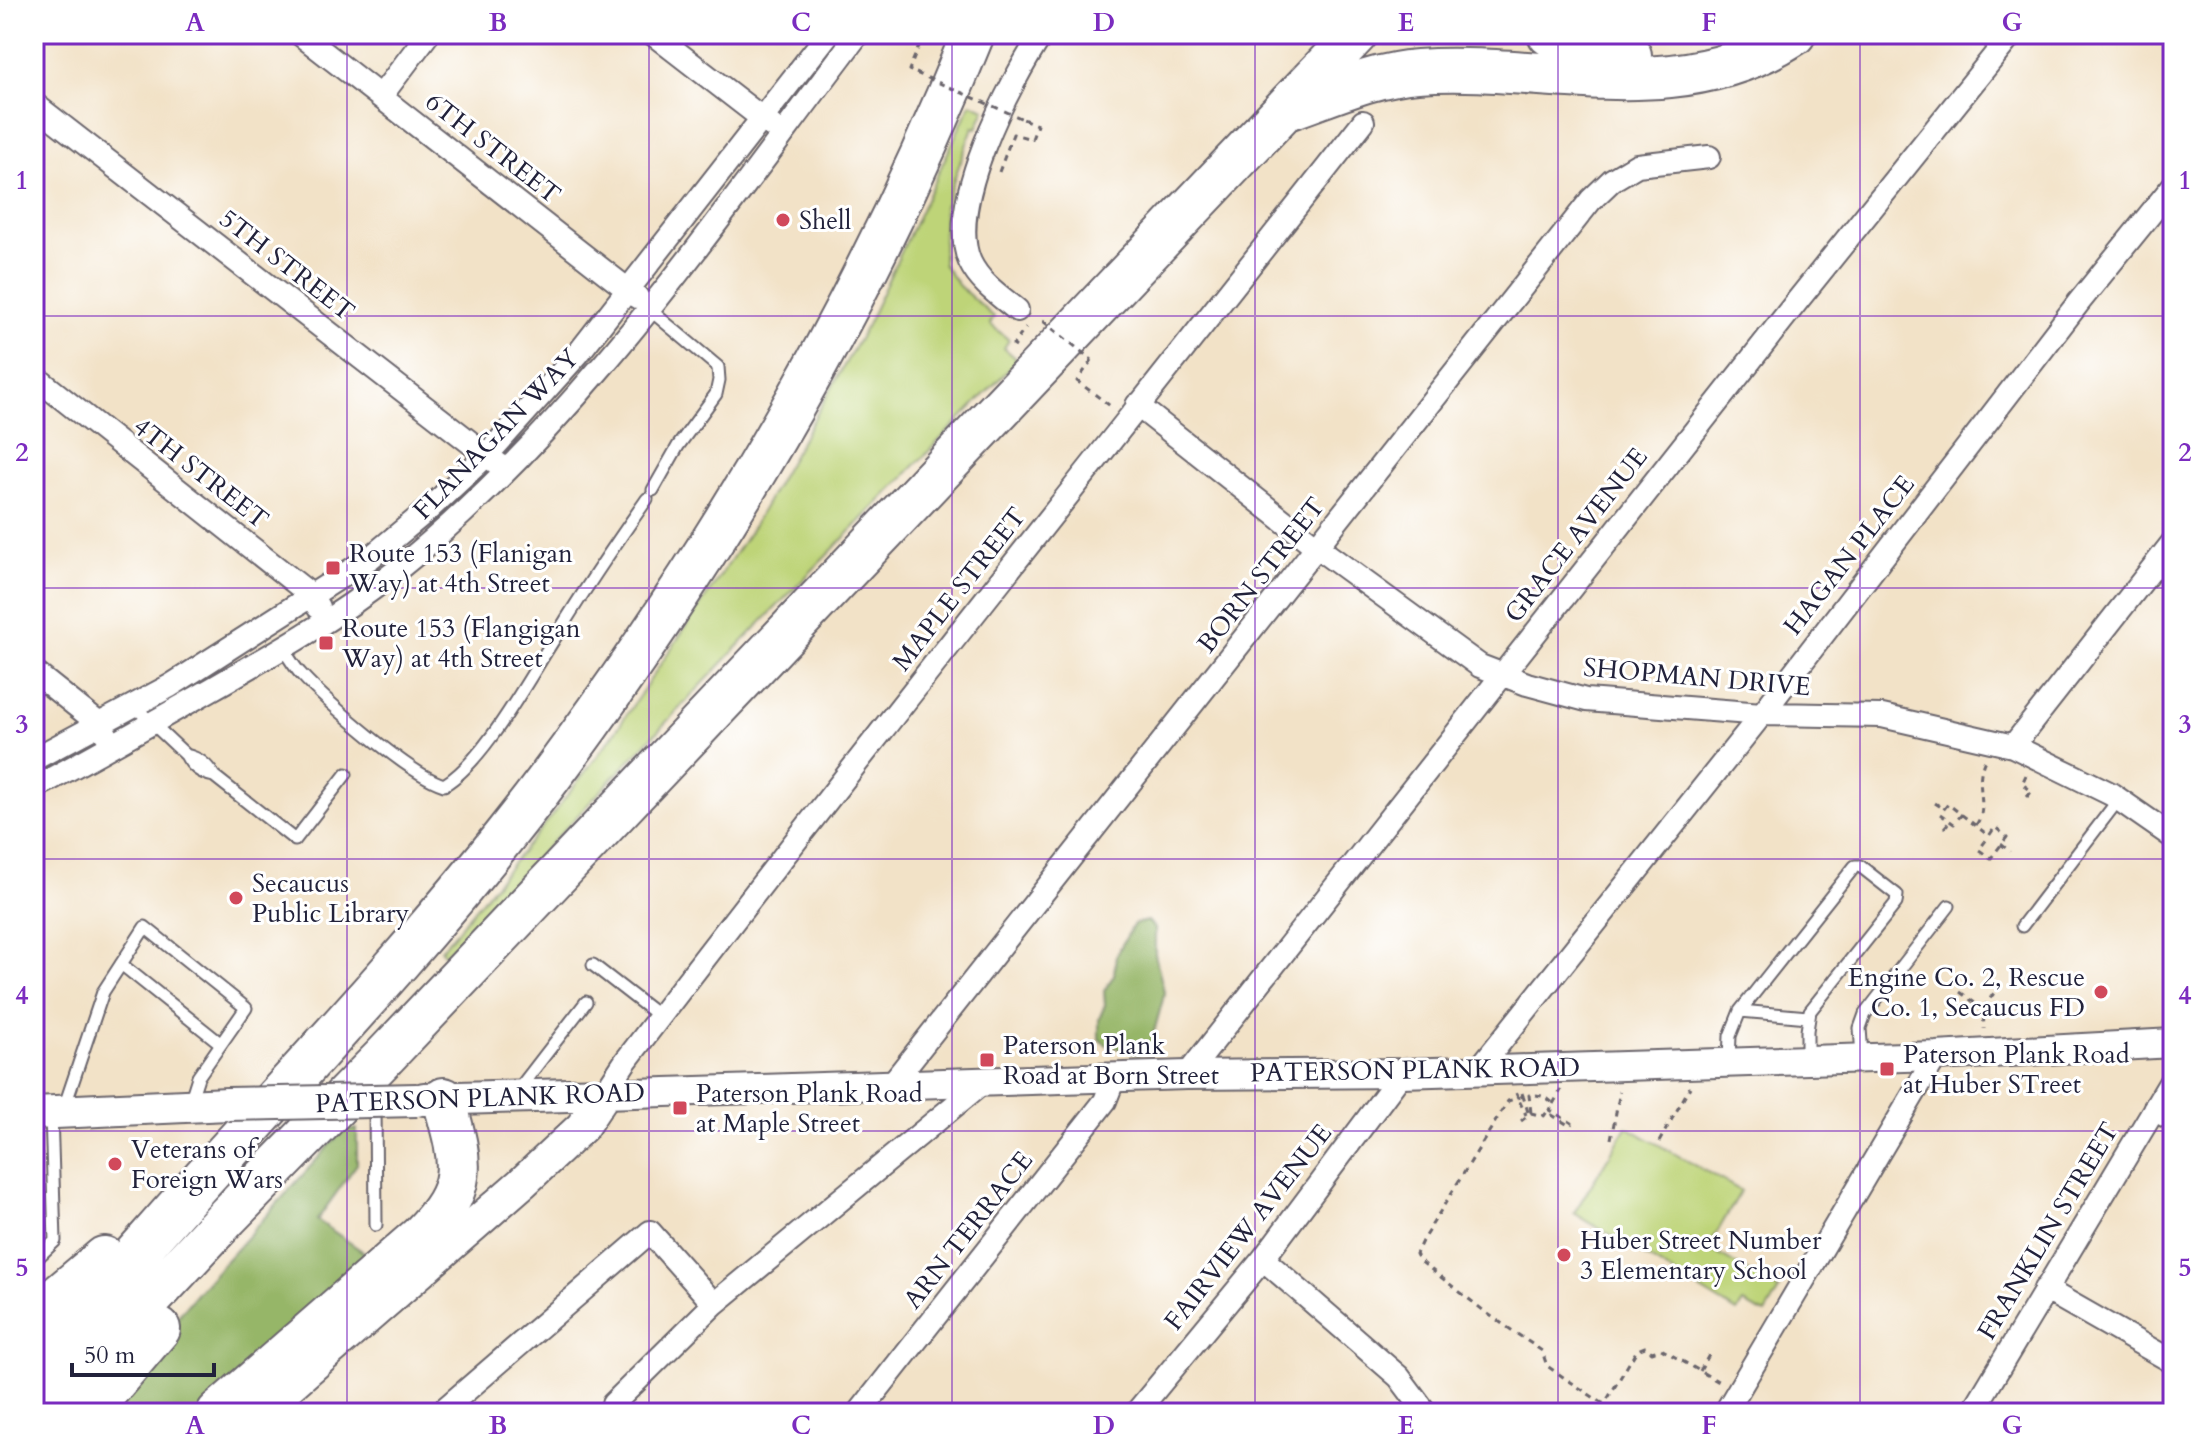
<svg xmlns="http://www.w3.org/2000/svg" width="2207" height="1447" font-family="Cardo,serif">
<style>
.green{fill:#bed478;stroke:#707b5a;stroke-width:2}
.forest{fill:#96b668;stroke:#5c6c52;stroke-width:2}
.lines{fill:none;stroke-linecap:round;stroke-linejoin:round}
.service-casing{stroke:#6b656c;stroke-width:15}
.minor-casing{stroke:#6b656c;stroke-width:26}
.tertiary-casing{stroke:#6b656c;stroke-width:32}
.secondary-casing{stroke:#6b656c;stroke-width:36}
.motorway-casing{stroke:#6b656c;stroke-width:46}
.path{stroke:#6b656c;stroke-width:3;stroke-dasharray:6 6;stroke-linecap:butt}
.service{stroke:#fff;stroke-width:11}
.minor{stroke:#fff;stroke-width:22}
.tertiary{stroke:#fff;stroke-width:28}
.secondary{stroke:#fff;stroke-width:32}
.motorway{stroke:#fff;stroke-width:42}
.secondary-bridge-casing{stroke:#6b656c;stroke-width:36;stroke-linecap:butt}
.path-bridge{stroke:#6b656c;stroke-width:3;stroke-dasharray:6 6;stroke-linecap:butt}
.secondary-bridge{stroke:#fff;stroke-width:32}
.grid{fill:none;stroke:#7b2cbf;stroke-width:2;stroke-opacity:0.55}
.poi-dot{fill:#d1495b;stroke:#fff;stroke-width:3}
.labels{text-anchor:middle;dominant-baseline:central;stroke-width:6;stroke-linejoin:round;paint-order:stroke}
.street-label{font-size:26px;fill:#22223b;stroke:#fff}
.poi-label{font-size:26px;fill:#22223b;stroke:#fff;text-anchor:start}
.neatline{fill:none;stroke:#7b2cbf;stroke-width:3}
.grid-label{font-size:26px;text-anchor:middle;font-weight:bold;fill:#7b2cbf}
</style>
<rect width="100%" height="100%" fill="#fff"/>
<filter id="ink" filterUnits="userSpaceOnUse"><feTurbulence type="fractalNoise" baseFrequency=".0125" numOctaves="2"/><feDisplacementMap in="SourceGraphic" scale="16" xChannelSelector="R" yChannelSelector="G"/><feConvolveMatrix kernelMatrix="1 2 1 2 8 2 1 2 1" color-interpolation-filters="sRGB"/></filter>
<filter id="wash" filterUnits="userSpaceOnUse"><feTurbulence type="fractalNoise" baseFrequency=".006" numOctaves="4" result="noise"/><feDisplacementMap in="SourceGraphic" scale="32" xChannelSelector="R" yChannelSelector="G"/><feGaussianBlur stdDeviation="1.8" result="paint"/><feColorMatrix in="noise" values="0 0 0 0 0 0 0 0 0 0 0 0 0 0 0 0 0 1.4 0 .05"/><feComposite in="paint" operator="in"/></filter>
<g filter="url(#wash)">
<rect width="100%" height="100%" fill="#f2e2c7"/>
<path class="green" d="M971 103 985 109 977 128 973 127 944 207 943 264 959 286 994 317 990 324 1009 340 1004 348 1018 360 747 637 445 955 441 950 549 819 611 738 751 530 867 325Z
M1627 1127 1741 1191 1708 1248 1779 1290 1765 1314 1743 1303 1737 1312 1574 1213Z"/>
<path class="forest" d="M1148 921 1155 929V954L1164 992 1163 999 1151 1043 1138 1055 1105 1044 1099 1039V1019L1105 1005 1104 991 1114 975 1116 955 1134 924Z
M357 1129V1164L317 1220 362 1251 372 1262 199 1413H100L196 1294 343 1130Z"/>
</g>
<g filter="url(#ink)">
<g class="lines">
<g class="service-casing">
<path id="service" d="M649 309 718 367 719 380 716 394 678 446 653 490
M283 649C289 657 294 667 301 674 327 702 410 775 444 785 486 760 530 675 558 633 586 587 616 543 647 499
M133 705 186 755C192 767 200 773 214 776 207 764 199 758 186 755
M214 776 295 840 346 774
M2022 926 2119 799
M121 964 220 1043
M593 965 660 1017
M1862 1056 1860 1028 1865 1014 1949 906
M1807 1059V1031L1810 1011 1896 903 1897 895 1860 866H1855L1740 1011 1808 1017
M1729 1060 1730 1036 1740 1011
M518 1090 586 1002
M375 1105 376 1225
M64 1108 103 992 145 927 246 1008 198 1077 190 1102
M34 1261 55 1241 51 1113"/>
</g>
<g class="minor-casing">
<path id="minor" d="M300 34 637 297
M653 34 772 126
M381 96 428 34
M34 104 498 464
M1017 310C1000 296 980 283 970 262 945 206 1010 82 1042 34
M34 376 311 595 318 607
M1137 405 1318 548 1480 666 1527 684 1586 700 1762 714 1882 716 2013 746 2111 794 2173 837
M34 672 98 723 106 734
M2013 746 2173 542
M34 759 170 686 370 558 430 508 487 455 577 355 828 34
M34 788C91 758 147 726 203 694 268 657 334 620 392 574 579 425 715 222 858 34
M1478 1070 1762 714 2079 302 2173 186
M1187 1075 1798 300 2012 34
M890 1086 1591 200 1612 180 1637 165 1709 157
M604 1094 625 1062C867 745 1117 435 1363 122
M2154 1109 2173 1120
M1263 1259 1399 1377 1426 1413
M2045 1289 2173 1362
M440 1413 650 1232 714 1304
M623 1413 613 1404 714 1304 982 1083
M859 1413 1105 1101 1114 1078
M1136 1413 1263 1259 1402 1073
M1725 1413 1936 1056
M1972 1413 2173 1078"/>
</g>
<g class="tertiary-casing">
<path id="tertiary" d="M604 1094 1187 1075 1402 1073 1936 1056 2173 1043"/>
</g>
<g class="secondary-casing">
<path id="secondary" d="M424 1099 604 1094
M34 1113 228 1104
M258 1413 522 1183 582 1127 604 1094"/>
</g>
<g class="motorway-casing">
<path id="motorway" d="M1549 34C1578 53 1597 55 1630 55
M1290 108C1331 94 1374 74 1418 71 1546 62 1677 111 1794 34
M34 1317 104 1258
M34 1366C100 1296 162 1223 227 1152 339 1030 451 909 550 777 720 549 867 299 973 34
M44 1413 227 1217 384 1057 1356 34
M88 1413 159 1329
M218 1413 421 1236C471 1186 461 1161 444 1099"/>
</g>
<path class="path" d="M913 34 919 46 909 70 916 73
M999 172 1013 134 1032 139 1037 125 1023 119
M1016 347 1013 345 1026 328
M1092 360 1077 381 1113 408
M2026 775 2022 784 2032 791 2027 797
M1935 803 1944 809
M1962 814 1954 824 1940 814 1948 804C1962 815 1975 825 1989 836L1995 827 2007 837 1991 858 1979 850 1989 836
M1976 825C1990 806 1973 785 1985 760
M1944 828 1950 821
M2001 844 2010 852
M1960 992 1983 1009 1984 1029
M1983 1008 1997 989
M1516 1093 1518 1098 1508 1101 1422 1241 1416 1254 1419 1260 1488 1314 1542 1351 1547 1366 1602 1403H1605L1637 1350 1645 1347 1652 1352 1661 1349 1721 1383
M1522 1093 1523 1096 1518 1098 1526 1115
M1553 1104 1561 1090
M1528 1112 1523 1096 1528 1093
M1521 1121 1531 1113 1544 1116 1547 1112 1570 1126 1572 1123 1550 1110 1553 1104C1548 1096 1537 1094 1529 1095L1531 1113
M1611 1139 1620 1091
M1659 1142 1690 1087
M1700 1371 1709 1355"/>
<use href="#service" class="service"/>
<use href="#minor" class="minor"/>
<use href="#tertiary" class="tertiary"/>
<use href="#secondary" class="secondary"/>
<use href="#motorway" class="motorway"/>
<g class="secondary-bridge-casing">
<path id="secondary-bridge" d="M228 1104 417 1100"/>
</g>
<path class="path-bridge" d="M916 73 1023 119
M1043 321 1092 360"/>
<use href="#secondary-bridge" class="secondary-bridge"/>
</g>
</g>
<path class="grid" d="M347 34V1413M649 34V1413M952 34V1413M1255 34V1413M1558 34V1413M1860 34V1413M34 316H2173M34 588H2173M34 859H2173M34 1131H2173"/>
<g class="poi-dot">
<circle cx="783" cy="220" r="8"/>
<rect x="325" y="560" width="16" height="16" rx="4"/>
<rect x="318" y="635" width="16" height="16" rx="4"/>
<circle cx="236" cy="898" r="8"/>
<circle cx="2101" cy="992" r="8"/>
<rect x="979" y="1052" width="16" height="16" rx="4"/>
<rect x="1879" y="1061" width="16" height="16" rx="4"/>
<rect x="672" y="1100" width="16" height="16" rx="4"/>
<circle cx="115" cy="1164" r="8"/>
<circle cx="1564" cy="1255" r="8"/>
</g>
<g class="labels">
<g class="street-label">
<text transform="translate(493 148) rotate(38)">6TH STREET</text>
<text transform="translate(287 265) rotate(38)">5TH STREET</text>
<text transform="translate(496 434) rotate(-46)">FLANAGAN WAY</text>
<text transform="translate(201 473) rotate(38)">4TH STREET</text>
<text transform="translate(1576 535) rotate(-52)">GRACE AVENUE</text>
<text transform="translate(1849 555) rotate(-52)">HAGAN PLACE</text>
<text transform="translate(1261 575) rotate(-52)">BORN STREET</text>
<text transform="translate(959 589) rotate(-52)">MAPLE STREET</text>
<text transform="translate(1697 677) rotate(5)">SHOPMAN DRIVE</text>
<text transform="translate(1415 1070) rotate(-1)">PATERSON PLANK ROAD</text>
<text transform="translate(480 1098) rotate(-2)">PATERSON PLANK ROAD</text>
<text transform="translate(1248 1227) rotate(-52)">FAIRVIEW AVENUE</text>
<text transform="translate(968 1230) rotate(-52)">ARN TERRACE</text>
<text transform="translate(2048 1231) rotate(-59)">FRANKLIN STREET</text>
</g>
<g class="poi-label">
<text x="799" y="220">Shell</text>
<text x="349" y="553">Route 153 (Flanigan<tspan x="349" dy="30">Way) at 4th Street</tspan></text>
<text x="342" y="628">Route 153 (Flangigan<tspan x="342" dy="30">Way) at 4th Street</tspan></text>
<text x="252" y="883">Secaucus<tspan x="252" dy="30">Public Library</tspan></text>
<text x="2085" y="977" text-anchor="end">Engine Co. 2, Rescue<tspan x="2085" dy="30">Co. 1, Secaucus FD</tspan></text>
<text x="1003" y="1045">Paterson Plank<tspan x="1003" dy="30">Road at Born Street</tspan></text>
<text x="1903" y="1054">Paterson Plank Road<tspan x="1903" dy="30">at Huber STreet</tspan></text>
<text x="696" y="1093">Paterson Plank Road<tspan x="696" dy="30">at Maple Street</tspan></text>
<text x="131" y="1149">Veterans of<tspan x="131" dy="30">Foreign Wars</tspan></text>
<text x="1580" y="1240">Huber Street Number<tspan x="1580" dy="30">3 Elementary School</tspan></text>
</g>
</g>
<rect width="2207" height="1447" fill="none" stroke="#fff" stroke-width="88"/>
<path d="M72 1363v12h142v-12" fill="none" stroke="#22223b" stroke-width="4"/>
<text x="84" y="1363" font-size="24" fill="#22223b" stroke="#ffffff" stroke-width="6" paint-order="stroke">50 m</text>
<rect x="44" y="44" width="2119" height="1359" class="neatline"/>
<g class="grid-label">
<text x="195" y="31">A</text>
<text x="498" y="31">B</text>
<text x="801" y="31">C</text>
<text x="1104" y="31">D</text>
<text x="1406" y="31">E</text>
<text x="1709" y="31">F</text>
<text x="2012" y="31">G</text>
<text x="22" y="189">1</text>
<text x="2185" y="189">1</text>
<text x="22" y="461">2</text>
<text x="2185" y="461">2</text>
<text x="22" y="733">3</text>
<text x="2185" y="733">3</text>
<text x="22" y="1004">4</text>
<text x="2185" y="1004">4</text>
<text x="22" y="1276">5</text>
<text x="2185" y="1276">5</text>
<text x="195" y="1434">A</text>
<text x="498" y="1434">B</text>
<text x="801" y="1434">C</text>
<text x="1104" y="1434">D</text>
<text x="1406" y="1434">E</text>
<text x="1709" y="1434">F</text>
<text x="2012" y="1434">G</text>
</g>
</svg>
